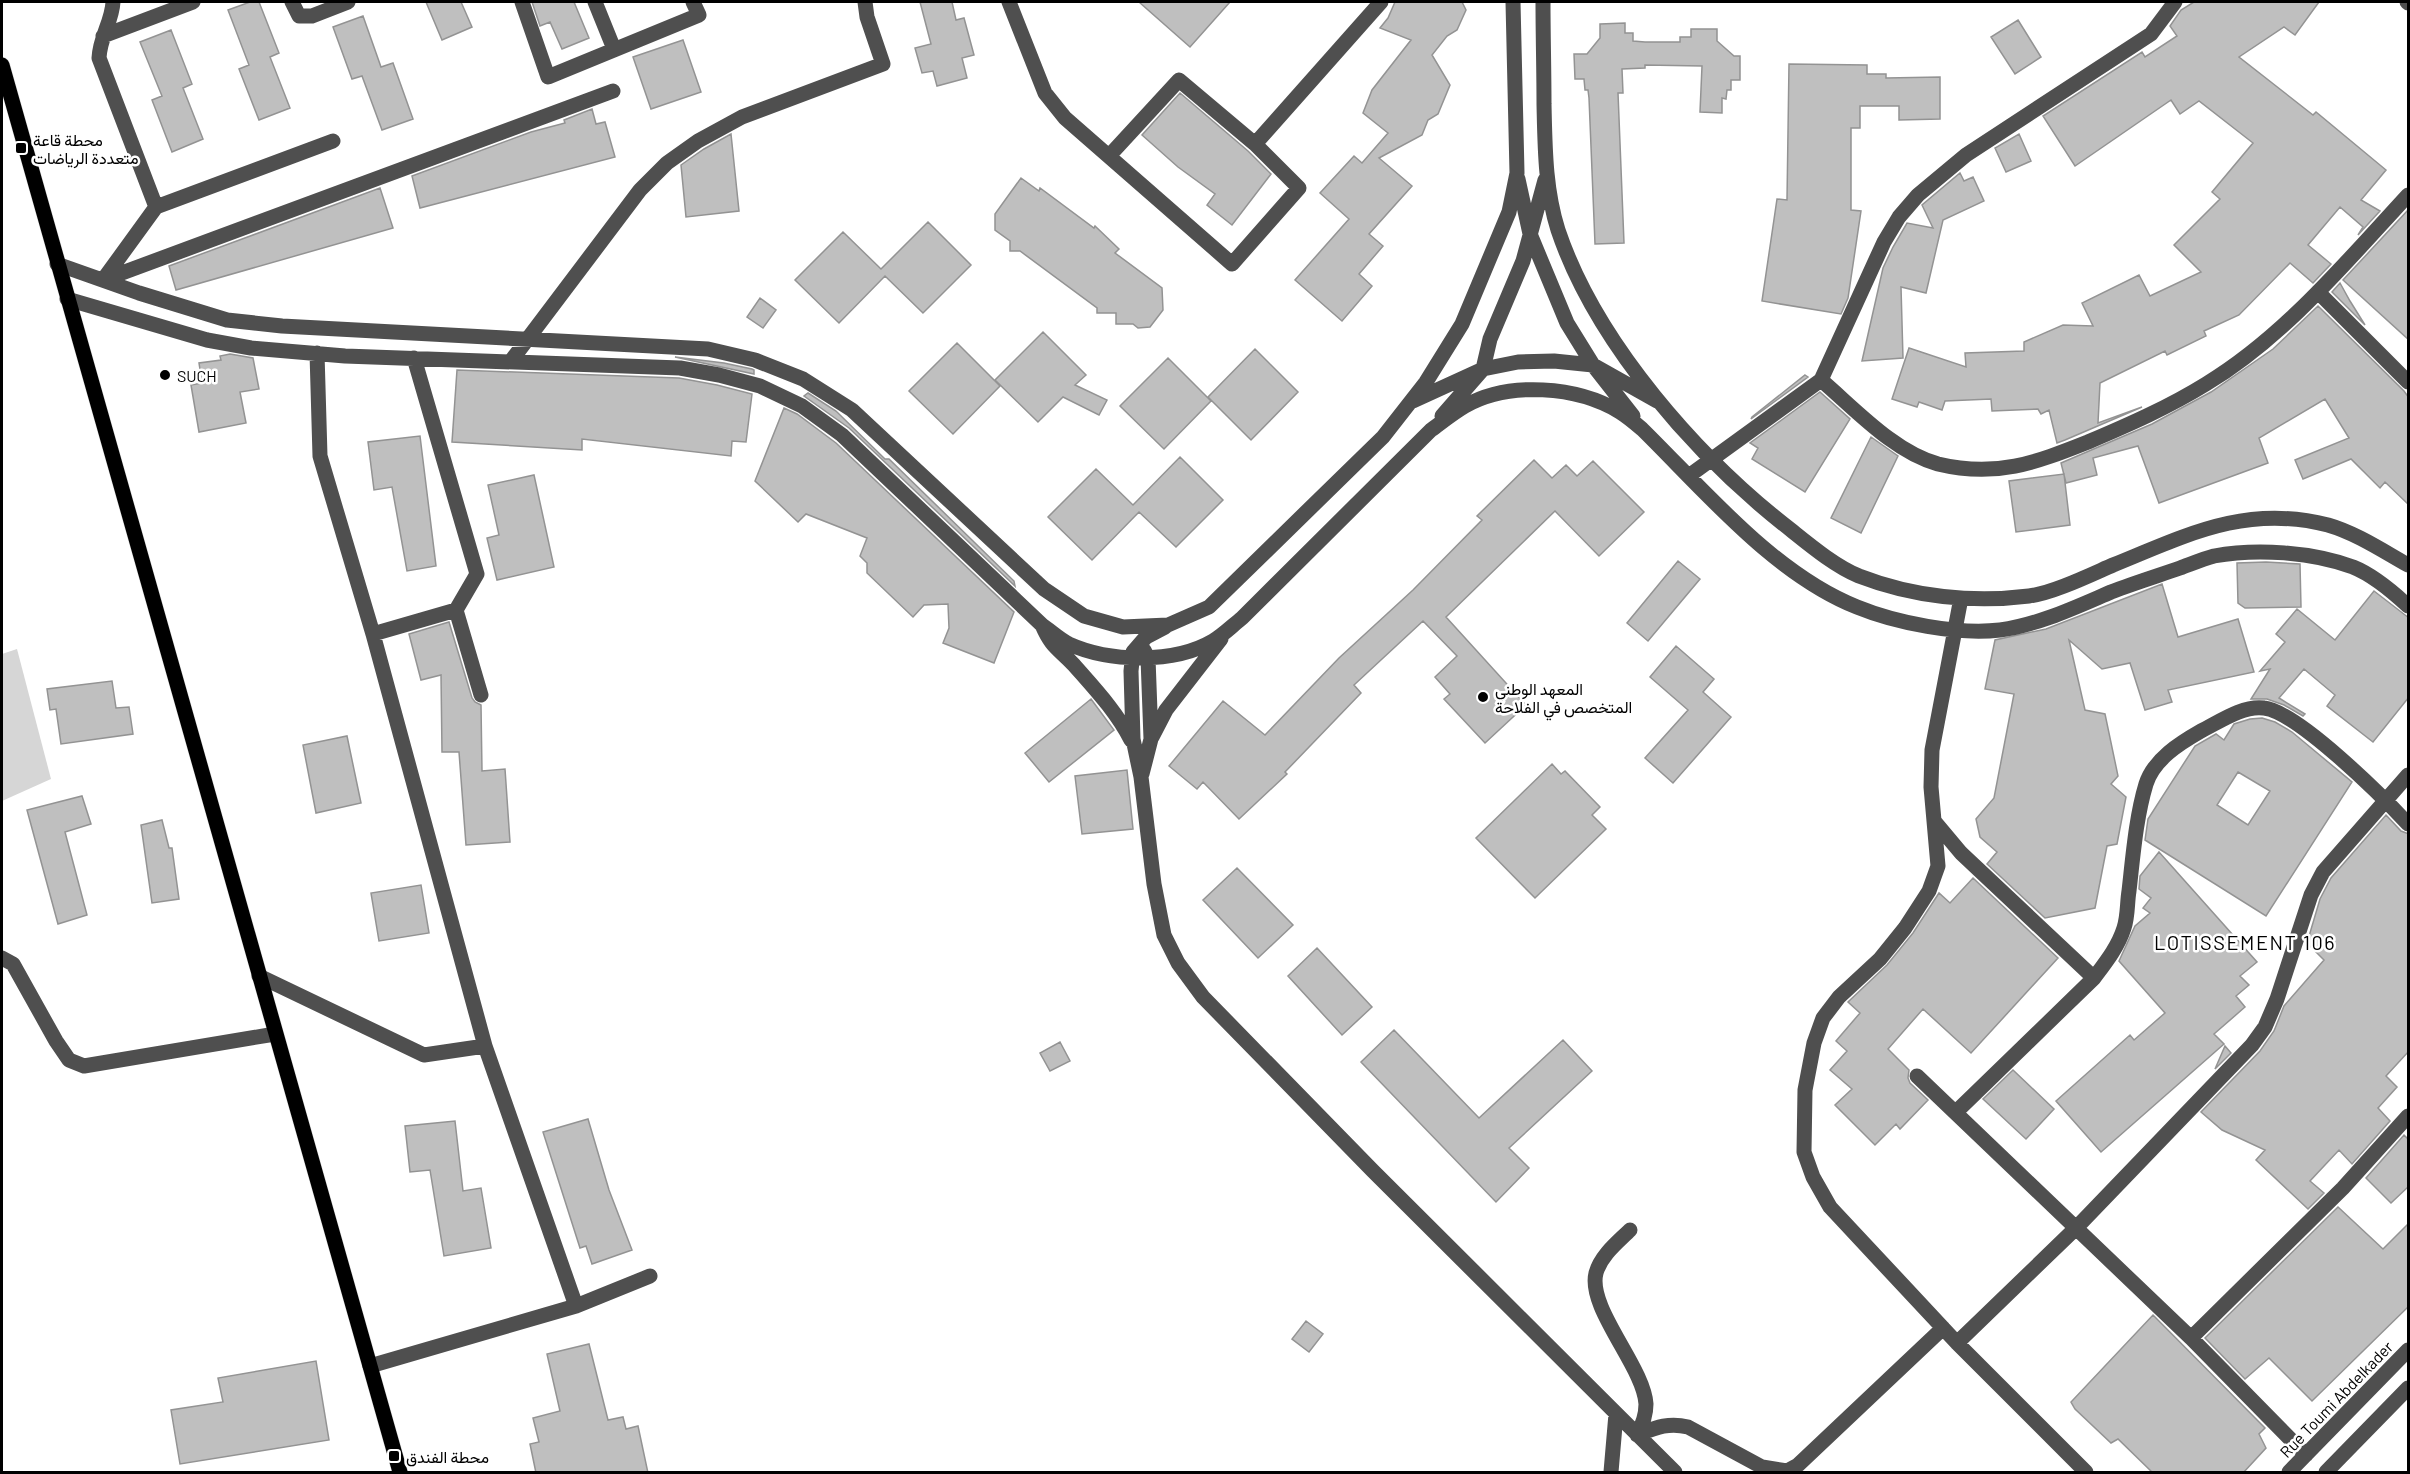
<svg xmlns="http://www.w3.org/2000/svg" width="2410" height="1474" font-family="Barlow,Vazirmatn,sans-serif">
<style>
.park{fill:#d6d6d6}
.building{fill:#bfbfbf;stroke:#939393;stroke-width:1.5;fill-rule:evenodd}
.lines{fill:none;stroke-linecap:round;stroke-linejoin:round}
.major-casing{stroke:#dbdbdb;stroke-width:16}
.minor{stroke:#4f4f4f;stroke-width:15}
.major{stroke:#000;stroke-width:15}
.poi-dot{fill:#000;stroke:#fff;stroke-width:2}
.labels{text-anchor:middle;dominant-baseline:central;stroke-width:5;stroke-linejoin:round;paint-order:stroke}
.poi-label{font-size:16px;fill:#000;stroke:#fff;text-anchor:start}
.street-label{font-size:16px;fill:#000;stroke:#fff}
.quarter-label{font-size:20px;letter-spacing:1.5px;fill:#000;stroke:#fff}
</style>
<rect width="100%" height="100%" fill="#fff"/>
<path class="park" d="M17 649 51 779 2 801V654Z"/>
<path class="building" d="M250 2H259L279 53 270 57 290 108 259 120 239 69 249 65 228 10Z
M426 2H461L472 27 442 40Z
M532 2H574L589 38 562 49 550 22 540 26Z
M920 2H952L956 20 964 18 974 55 962 58 967 78 937 86 933 71 922 73 915 48 931 44Z
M1139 2H1230L1190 47Z
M1395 2H1462L1466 10 1457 30 1447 36 1432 55 1450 85 1438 114 1428 120 1422 135 1379 158 1412 186 1369 234 1383 246 1359 274 1372 286 1342 321 1295 280 1349 219 1320 193 1354 156 1362 163 1388 133 1363 113 1372 90 1411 40 1380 28 1388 18Z
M2194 2H2319L2295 35 2284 27 2239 57 2313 115 2316 112 2386 170 2361 200 2380 211 2358 235 2363 227 2340 207 2308 245 2331 264 2313 283 2290 263 2239 315 2204 331 2206 336 2167 355 2165 351 2100 383 2098 423 2142 407 2065 440 2057 443 2049 410 2041 414 2038 409 1992 411 1991 399 1945 401 1942 410 1919 402 1917 407 1892 399 1909 348 1966 367 1965 353 2024 351V342L2063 325 2093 326 2082 303 2139 275 2150 296 2201 272 2174 245 2220 199 2212 192 2253 143 2199 101 2180 114 2171 100 2075 166 2043 116 2142 52 2145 57 2177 36 2170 26 2181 10Z
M363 16 381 67 393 63 413 119 382 130 362 76 352 79 333 27Z
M2018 20 2041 57 2015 74 1991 37Z
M1625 23V33H1633V41L1645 42H1680V37H1691V29H1717V41L1734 56H1740V80H1731V90H1727L1726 99 1722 98V113L1700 112 1702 66 1645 65V68L1622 69 1623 93H1618L1624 243 1595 244 1589 98 1588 90H1585L1584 79H1575L1574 54H1587L1600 38V24Z
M171 30 192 84 183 88 203 139 172 152 152 100 162 96 140 42Z
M683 40 701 92 651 109 633 57Z
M1789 64 1867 65V74H1886V78L1940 77V119L1899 120V106H1860V128H1851V210L1861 211 1848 298 1841 314 1762 301 1777 199 1787 200Z
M1180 93 1248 151 1271 174 1232 225 1207 205 1215 194 1178 167 1142 135Z
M592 109 596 124 605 122 615 157 420 208 412 176 531 132 565 123 564 120Z
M731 134 739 211 686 217 681 165 704 149Z
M2019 134 2031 161 2006 172 1995 148Z
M1960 173 1964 181 1973 177 1984 201 1943 220 1926 293 1901 287 1903 358 1862 361 1883 268 1893 247 1907 223 1933 228 1922 205Z
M1021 178 1039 191 1040 188 1094 228 1095 226 1119 249 1115 253 1162 288 1163 310 1150 327 1138 328 1133 324H1116V313H1097V308L1020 251H1010V241L995 230V214Z
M380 188 393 228 176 290 169 266Z
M2409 209V340L2343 280Z
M928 222 971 265 923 313 885 276 839 323 795 280 843 232 881 269Z
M2340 283 2350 301 2365 325 2332 292Z
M760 298 776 310 763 328 747 317Z
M2318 306 2404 391 2409 398V505L2385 482 2380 488 2351 459 2303 479 2295 460 2349 438 2325 399 2259 438 2268 463 2159 503 2138 446 2093 458 2097 475 2066 483 2061 463 2152 424 2211 392 2273 349Z
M1043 332 1086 375 1075 385 1107 400 1099 415 1063 397 1038 422 995 380Z
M957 343 1000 386 953 434 909 391Z
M1255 349 1298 392 1251 440 1208 397Z
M230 354 253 358 259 389 240 392 246 423 199 432 191 385 202 383 199 363 221 360 220 356Z
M675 357 724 363 752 369 754 370V374Z
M1168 358 1211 401 1164 449 1120 406Z
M457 370 679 378 717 385 752 394 746 442 732 441 731 456 582 439V450L452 442Z
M1805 375 1808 377 1751 419 1752 417Z
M1820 392 1850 419 1805 492 1752 459 1758 448 1750 443Z
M808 393 836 411 885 459H889L1014 581 1015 586 849 428 804 396Z
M784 408 797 414 836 443 1014 612 994 663 943 643 949 628 948 604 924 605 913 617 867 573V563L860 556 867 538 806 514 798 522 755 481Z
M420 436 436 566 407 571 392 487 374 490 368 442Z
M1871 437 1898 456 1861 533 1831 518Z
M1180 457 1223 500 1176 547 1139 512 1092 560 1048 517 1096 469 1133 505Z
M1534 460 1552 478 1566 465 1577 476 1593 461 1644 512 1599 556 1555 511 1446 617 1526 705 1485 743 1444 699 1450 694 1435 677 1457 656 1423 621 1354 685 1361 693 1285 772 1287 774 1239 819 1203 782 1197 789 1169 766 1223 701 1265 735 1339 658 1413 590 1482 520 1477 516Z
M2064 474 2070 525 2016 532 2009 481Z
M534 475 554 567 497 580 487 538 499 535 488 485Z
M1678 561 1700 579 1648 641 1627 623Z
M2266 562 2300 564 2301 607 2245 608 2238 603 2237 563Z
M2162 584 2178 637 2238 619 2254 672 2168 690 2172 702 2145 710 2130 663 2102 669 2069 640 2085 710 2105 714 2118 776 2111 784 2126 797 2117 844 2107 846 2095 908 2045 918 1987 864 1997 852 1980 837 1976 819 1994 798 2014 694 1985 689 1995 640 2046 629Z
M2374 591 2409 618V697L2373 742 2327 706 2335 695 2304 669 2279 698 2305 714 2303 716 2284 705 2267 699H2251L2270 669 2260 671 2285 642 2276 634 2297 609 2335 640Z
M449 622 472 698 475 702 481 705 482 771 505 769 510 842 466 845 459 752H442L441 675 421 680 409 634Z
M1676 646 1714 679 1703 692 1731 717 1673 783 1645 758 1688 710 1650 677Z
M112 681 116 708 129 707 133 734 61 744 56 709 50 710 47 689Z
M1091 699 1114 730 1049 782 1025 753Z
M2262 718 2275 722 2292 732 2352 782 2266 916 2145 840 2148 819 2195 746 2216 734 2224 740 2234 724 2250 719ZM2238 772 2270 791 2248 825 2217 805Z
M347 736 361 803 316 813 303 745Z
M1552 764 1561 774 1565 771 1600 807 1592 815 1606 829 1535 898 1476 838Z
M1127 770 1133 829 1082 834 1075 776Z
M82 796 91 824 65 832 87 915 58 924 27 810Z
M2386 815 2401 831 2409 834V1051L2386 1076 2397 1087 2378 1108 2390 1121 2352 1164 2339 1150 2310 1181 2324 1193 2308 1209 2256 1160 2265 1150 2222 1130 2201 1112 2260 1051 2274 1031 2284 1006 2324 960 2307 943 2320 899 2331 878Z
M162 820 169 848H172L179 899 152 903 141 825Z
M2159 852 2257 962 2240 976 2249 985 2236 996 2245 1007 2214 1034 2224 1044 2101 1152 2056 1101 2130 1035 2134 1040 2165 1013 2119 961 2135 926 2150 913 2143 908 2151 898 2139 889 2140 876Z
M1237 868 1293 925 1258 958 1203 900Z
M1973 878 2058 958 1971 1053 1923 1009 1888 1049 1909 1070 1908 1078 1910 1083 1928 1100 1900 1129 1896 1124 1875 1145 1835 1105 1852 1089 1830 1070 1847 1051 1836 1041 1860 1013 1848 1002 1887 965 1913 933 1939 893 1950 903Z
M421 885 429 933 379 941 371 893Z
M1317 948 1372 1007 1342 1035 1288 976Z
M1394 1030 1479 1118 1563 1040 1592 1071 1509 1148 1529 1168 1496 1202 1361 1062Z
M1060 1042 1070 1061 1050 1071 1040 1053Z
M2225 1046 2231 1053 2215 1069Z
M2013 1070 2054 1109 2026 1139 1983 1099Z
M588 1119 609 1190 632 1250 592 1264 586 1246 580 1248 543 1132Z
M455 1121 463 1191 481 1188 491 1248 444 1256 430 1170 410 1172 405 1126Z
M2404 1135 2409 1140V1186L2391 1203 2366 1178Z
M2338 1207 2383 1249 2409 1223V1306L2312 1401 2269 1358 2245 1379 2205 1338Z
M2153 1315 2265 1428 2259 1434 2266 1448 2243 1473H2153L2118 1439 2111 1443 2075 1409 2071 1402Z
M1306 1321 1323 1334 1309 1352 1292 1339Z
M589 1344 608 1420 623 1417 626 1429 638 1426 648 1473H536L530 1444 539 1442 533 1418 560 1411 547 1354Z
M316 1361 329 1440 180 1464 171 1410 223 1402 218 1378Z"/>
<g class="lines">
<g class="major-casing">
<path id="major" d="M2 65 400 1472"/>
</g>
<path class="minor" d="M292 2 299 16H312L348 2
M522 2 548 77 699 15 693 2
M595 2 614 49
M1009 2 1045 93 1065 118 1232 264 1299 188 1255 144 1381 2
M1543 2C1543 36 1544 70 1544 104 1545 147 1545 189 1558 230 1596 343 1698 458 1791 530 1811 546 1835 566 1859 576 1913 597 1973 603 2029 596 2053 593 2090 575 2113 565 2187 535 2246 504 2328 525 2356 533 2383 551 2408 565
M2407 2 2408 3
M103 36 193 2
M1109 156 1179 80 1255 144
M1518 179 1530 234 1567 323 1593 365 1633 416
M156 207 333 141
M57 264 139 293 227 320 282 326 708 349 755 360 803 379 852 410 1044 589 1084 616 1123 627 1168 625 1209 607 1383 437 1426 382 1462 324 1509 212 1517 173 1513 2
M103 280 613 91
M103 280 156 207 99 58C100 36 112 22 113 2
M2318 292 2408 382
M67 299 207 340 251 348 345 356 680 368 719 375 760 386 802 406 842 435 1042 625C1051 631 1059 639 1069 644 1109 662 1174 664 1213 641 1223 635 1232 626 1242 618L1431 430C1442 422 1453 413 1465 406 1509 381 1577 386 1620 412 1628 417 1635 423 1642 429 1705 491 1774 574 1857 607 1896 623 1958 635 2000 630 2038 625 2076 607 2111 592 2134 583 2157 576 2180 568 2191 564 2203 559 2214 556 2257 548 2312 552 2353 567 2373 575 2393 592 2408 606
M317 353 320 456 373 634 485 1046 576 1306
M414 358 477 574 456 610 481 695
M511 361 640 190 667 163 698 141 742 117 883 64 867 17 865 2
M1821 380C1855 409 1894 452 1938 464 1996 478 2035 463 2088 442 2128 425 2169 407 2206 384 2284 337 2347 261 2408 195
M1413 401 1483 369 1518 362 1554 361 1593 365 1657 401
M1442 416 1483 369 1490 339 1523 261 1545 180
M1690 475 1821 380 1884 242 1899 217 1918 195 1966 155 2151 34 2175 2
M1961 598 1932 750 1931 787 1938 866 1929 891 1905 928 1880 959 1839 997 1823 1018 1814 1043 1805 1090 1804 1152 1813 1177 1830 1207 1957 1343 2086 1472
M1042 625C1052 648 1058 648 1074 665 1095 689 1116 711 1131 740
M1165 627 1146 637 1133 652 1131 671 1133 739 1141 777 1154 884 1164 935 1178 963 1203 997 1373 1171 1675 1472
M373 634 456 610
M1152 737 1166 710 1221 639
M1142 774 1151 739 1148 658 1144 650
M1935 822 1961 853 2094 978
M2 958 13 964 56 1041 69 1060 84 1066 275 1034
M259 976 424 1055 485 1046
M1917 1076 2191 1338 2306 1455
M1956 1112 2094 978C2106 962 2118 947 2124 928 2128 916 2127 903 2129 891 2133 856 2136 817 2146 784 2154 759 2180 743 2201 731 2219 722 2243 705 2264 708 2298 712 2383 797 2408 824
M1630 1230C1618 1242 1601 1255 1596 1273 1587 1308 1644 1367 1646 1404 1646 1415 1642 1426 1637 1435 1655 1428 1668 1422 1688 1427L1762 1467 1787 1471 1798 1465 1943 1328
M2191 1338 2343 1188 2408 1116
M1957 1343 2076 1228 2252 1045 2265 1027 2277 999 2311 895 2323 872 2408 775
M370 1366 576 1306 650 1276
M1611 1472 1616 1414
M2289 1472 2408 1350
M2326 1472 2408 1388"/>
<use href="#major" class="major"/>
</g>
<g class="poi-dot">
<rect x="15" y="142" width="12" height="12" rx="3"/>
<circle cx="165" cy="375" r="6"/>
<circle cx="1483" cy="697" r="6"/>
<rect x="388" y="1450" width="12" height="12" rx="3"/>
</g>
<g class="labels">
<g class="poi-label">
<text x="33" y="139">محطة قاعة<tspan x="33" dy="18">متعددة الرياضات</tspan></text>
<text x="177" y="375">SUCH</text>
<text x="1495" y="688">المعهد الوطني<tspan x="1495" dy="18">المتخصص في الفلاحة</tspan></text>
<text x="406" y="1456">محطة الفندق</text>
</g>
<g class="street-label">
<text transform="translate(2336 1399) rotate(-46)">Rue Toumi Abdelkader</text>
</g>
<g class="quarter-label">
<text x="2245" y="942">LOTISSEMENT 106</text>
</g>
</g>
<rect width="2410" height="1474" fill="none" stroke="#000000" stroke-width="6"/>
</svg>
